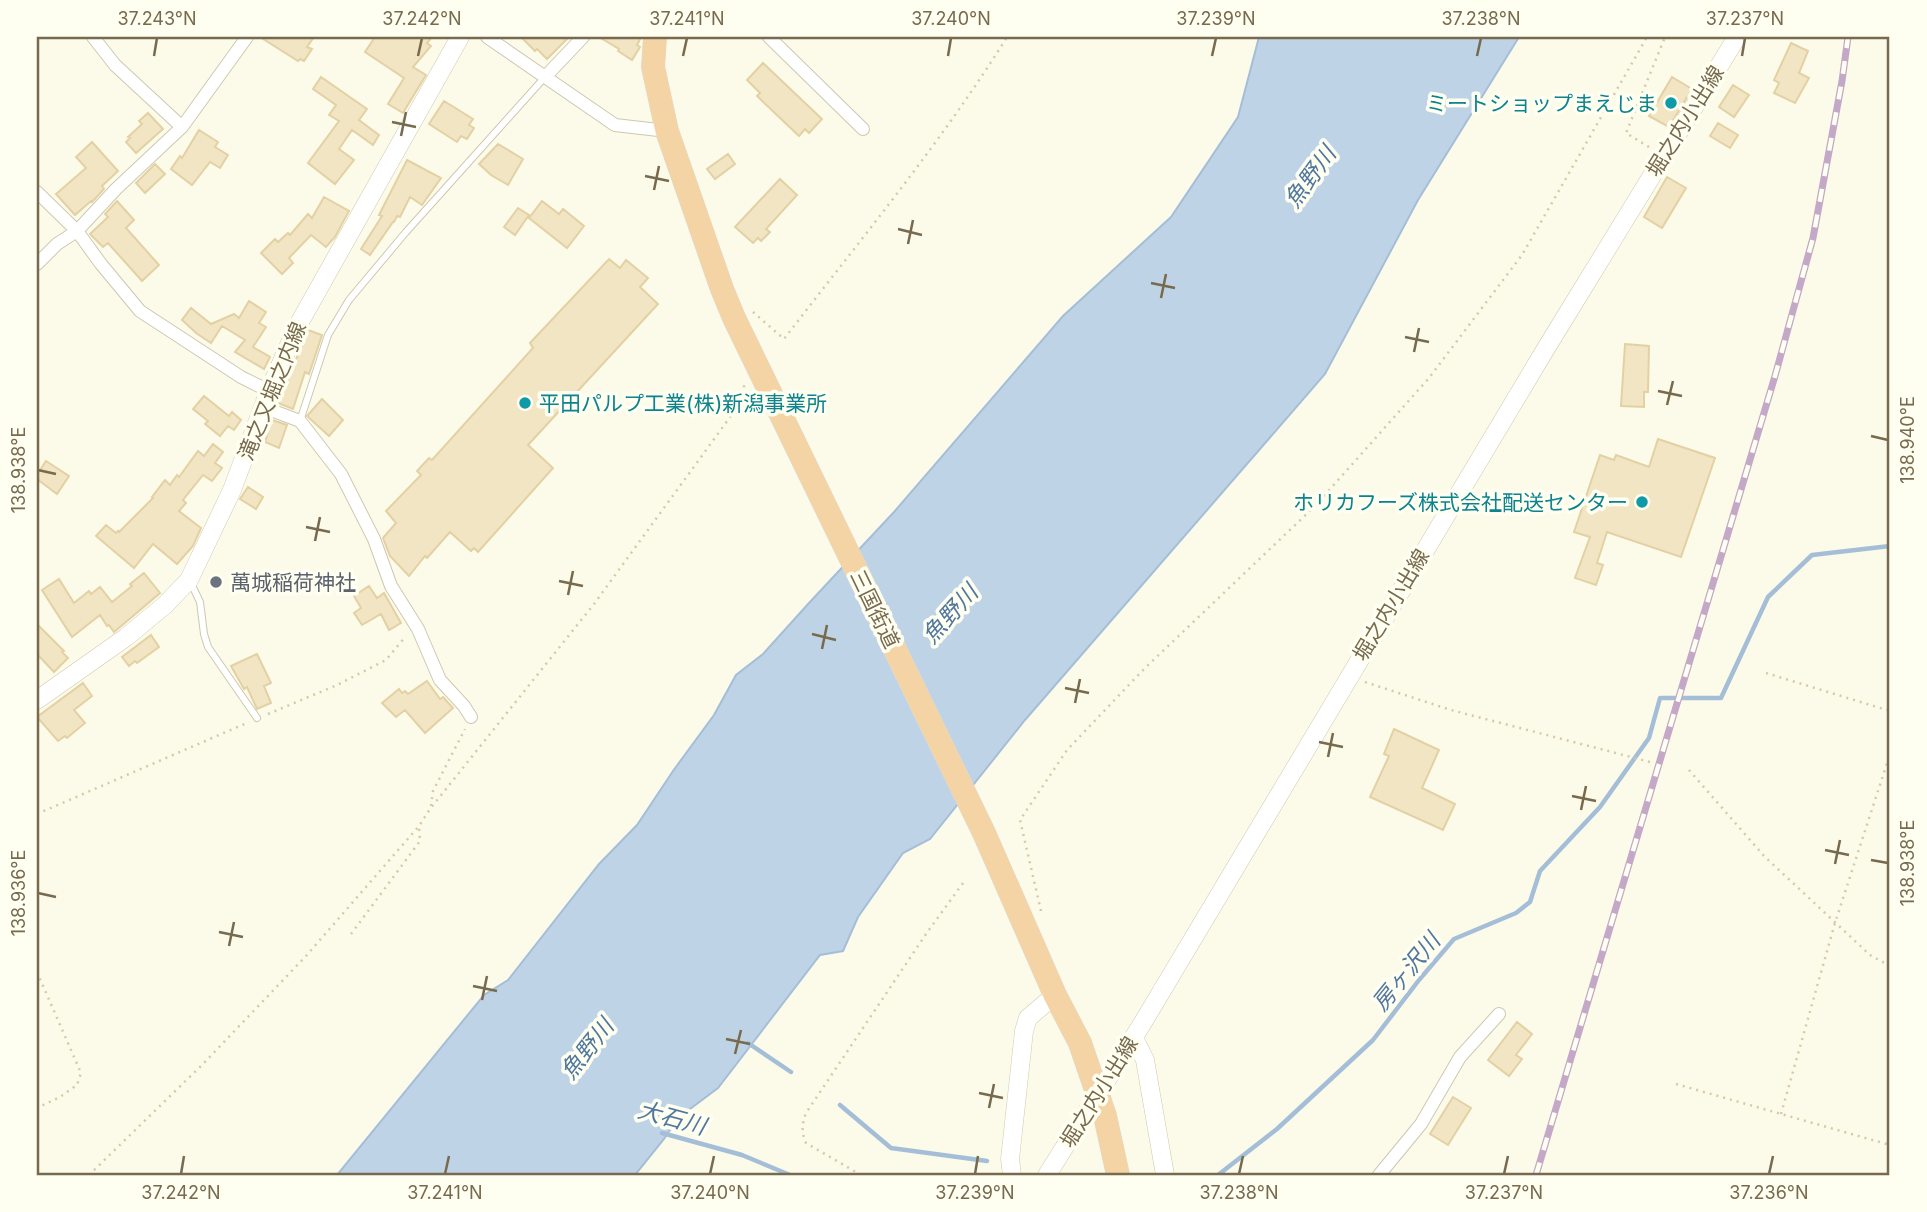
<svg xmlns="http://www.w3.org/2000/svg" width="1927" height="1212" font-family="Inter,'Noto Sans JP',sans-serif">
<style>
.water{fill:#bfd3e6;stroke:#a5bed7;stroke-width:2}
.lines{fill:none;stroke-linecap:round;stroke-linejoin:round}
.stream{stroke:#a5bed7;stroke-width:4.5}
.building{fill:#f1e5c3;stroke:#e3d1a3;stroke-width:2}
.lane-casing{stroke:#cec8b0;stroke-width:8}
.street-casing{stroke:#cec8b0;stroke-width:14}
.secondary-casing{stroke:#d1c9ad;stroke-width:19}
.highway-casing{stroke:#dedbd5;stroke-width:24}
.path{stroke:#d6c9a5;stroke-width:2.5;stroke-dasharray:2 5;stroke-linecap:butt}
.lane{stroke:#fff;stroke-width:6}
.street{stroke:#fff;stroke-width:12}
.secondary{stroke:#fff;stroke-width:18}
.highway{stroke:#f4d4a4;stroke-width:23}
.rail-casing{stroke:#c3a8c7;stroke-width:7}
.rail{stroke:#fefef1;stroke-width:4.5;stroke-dasharray:13;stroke-linecap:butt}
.highway-bridge-casing{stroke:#dedbd5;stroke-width:24;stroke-linecap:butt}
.highway-bridge{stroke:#f4d4a4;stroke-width:23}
.ticks{fill:none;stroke:#776a4e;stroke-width:2.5}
.culture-dot{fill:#0f9aa8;stroke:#fefef1;stroke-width:2.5}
.worship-dot{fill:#6b7280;stroke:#fefef1;stroke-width:2.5}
.labels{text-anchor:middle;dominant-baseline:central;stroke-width:7;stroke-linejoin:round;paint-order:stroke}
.culture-label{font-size:21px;fill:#0d838f;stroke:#fefef1;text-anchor:end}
.street-label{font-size:21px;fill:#776a4e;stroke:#fefef1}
.worship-label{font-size:21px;fill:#5b616d;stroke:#fefef1;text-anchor:start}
.water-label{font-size:23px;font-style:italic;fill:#51779e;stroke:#fefef1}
.neatline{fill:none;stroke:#776a4e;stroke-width:2.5}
.ticks-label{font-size:18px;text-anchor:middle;fill:#776a4e}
</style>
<rect width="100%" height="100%" fill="#fcfbea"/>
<path class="water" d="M1259 37H1519L1418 200 1325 374 1025 720 930 839 903 853 858 917 843 951 820 955 718 1088 678 1118 664 1139 635 1175H337L484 995 508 980 599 864 637 825 673 771 714 715 736 675 763 654 809 603 894 512 1063 316 1171 217 1238 117Z"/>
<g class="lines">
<path class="stream" d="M748 1043 791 1072
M840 1105 891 1148 987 1161
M662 1133 742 1155 790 1175
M1218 1175 1277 1129 1373 1040 1419 980 1454 939 1516 913 1530 902 1540 871 1600 807 1649 738 1660 698H1721L1768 597 1812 555 1890 546"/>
</g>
<path class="building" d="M260 37H314L307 47 312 49 304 61 300 59 298 61Z
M375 37H432L427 43 431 46 413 67 426 75 403 113 388 104 404 78 365 52Z
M521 37H569L547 59 537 49 535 51Z
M599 37H641L637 45 640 47 632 60 618 51 619 49Z
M1791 43 1808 51 1799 73 1809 78 1795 103 1774 93 1779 83 1774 80Z
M763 63 822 119 809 133 805 129 799 136 757 96 760 93 747 80Z
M321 77 367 109 359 120 379 135 373 145 352 130 339 149 354 160 335 184 308 163 339 121 329 115 336 105 313 89Z
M1672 77 1692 89 1669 127 1649 116Z
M1733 85 1749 95 1734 117 1719 107Z
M444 101 473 119 469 125 474 128 467 139 461 136 457 142 429 124Z
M148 113 163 129 136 153 126 142 130 138 128 137 142 124 139 121Z
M1718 123 1738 135 1730 148 1710 136Z
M199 130 218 142 215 147 228 155 220 168 210 162 192 185 171 169 180 156 182 158Z
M92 142 118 171 102 186 104 189 92 202 91 201 75 215 56 194 86 168 76 157Z
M498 144 523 159 508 185 491 175 479 164Z
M728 154 735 164 715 179 707 169Z
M407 160 441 178 422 205 410 197 400 217 397 216 394 222H393L370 255 361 249 382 216 379 215Z
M155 164 165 174 145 193 136 183Z
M1667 177 1686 188 1662 228 1644 217Z
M780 179 797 195 766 229 770 232 761 241 758 238 753 243 735 227Z
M324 197 349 211 335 237 326 247 311 235 289 258 293 263 282 274 261 253 275 239 278 242 288 233 290 235 308 214 312 218Z
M117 201 134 220 126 228 159 265 142 281 108 243 103 247 90 234 108 217 105 214Z
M542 201 559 214 563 209 584 226 567 248 529 218Z
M518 208 529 215 515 235 504 227Z
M609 259 620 268 626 260 648 278 640 287 658 304 528 445 553 468 478 552 474 548 471 551 450 532 427 558 425 556 409 576 390 556 383 538 396 523 386 511 421 475 417 471 429 458 432 460 533 348 530 343Z
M249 301 266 312 259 323 266 327 253 347 270 357 264 369 235 352 245 340 222 326 211 343 196 333 182 320 191 308 211 324 234 314 239 318Z
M308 330 322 335 309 374 305 372 293 409 278 403Z
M1625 344 1649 346 1648 392H1644V407L1621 406Z
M204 396 229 416 232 412 241 420 234 430 228 426 220 436 205 424 208 421 193 409Z
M322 399 343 420 329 436 307 416Z
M272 420 287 425 279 448 265 442Z
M1658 439 1715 458 1681 557 1607 532 1597 563 1603 565 1596 585 1575 578 1590 537 1574 532 1600 455 1614 460 1616 455 1649 467Z
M213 444 223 452 215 463 222 468 212 481 203 475 183 500 186 503 179 511 201 528 193 546 177 564 153 544 134 568 96 536 106 525 116 533 118 531 119 532 153 498 152 497 165 480 170 485 177 475 179 477 198 451 204 456Z
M46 461 69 476 57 494 37 479V475Z
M248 487 263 497 256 509 240 499Z
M144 573 160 593 114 632 109 625 107 626 100 615 72 637 42 590 59 579 74 603 89 591 91 594 100 587 112 602 132 586 130 584Z
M369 586 377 598 384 593 401 623 389 630 381 614 362 625 354 613 361 608 354 596Z
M37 624 64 651 62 652 68 658 54 672 37 654Z
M151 635 159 647 137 663 135 661 129 666 122 657Z
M257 654 271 683 264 686 271 703 257 709 247 687 244 689 231 666Z
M427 681 440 699 443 697 453 708 425 733 405 710 396 717 382 703 399 689 402 693 405 691 408 694Z
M83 683 92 696 74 710 85 723 67 738 65 736 58 741 37 717Z
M1394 729 1439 750 1422 788 1455 804 1443 830 1370 797 1389 756 1384 754Z
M1517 1022 1532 1034 1516 1055 1522 1059 1509 1076 1488 1060Z
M1453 1097 1471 1108 1448 1145 1430 1134Z"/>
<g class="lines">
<g class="lane-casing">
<path id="lane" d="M300 421 328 335 349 300 406 232 545 77
M190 581 200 602 204 634 208 647 257 718"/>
</g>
<g class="street-casing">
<path id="street" d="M93 37 115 65 182 127
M487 37 615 125 667 131
M769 37 863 129
M545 77 583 37
M37 192 77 231 101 264 140 311 241 377 269 391
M37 264 57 244 77 231 116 189 182 127 247 37
M263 407 300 421 341 474 374 539 391 586 418 629 440 680 464 706 471 717
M1379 1175 1421 1124 1460 1057 1499 1014"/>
</g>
<g class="secondary-casing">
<path id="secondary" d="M37 700 125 638 165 605 189 580 232 490 269 391 297 327 460 37
M1138 1030 1134 1038 1145 1060 1165 1175
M1012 1175 1010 1159 1024 1031 1028 1018 1055 995
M1047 1175 1142 1024 1545 350 1737 37"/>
</g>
<g class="highway-casing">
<path id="highway" d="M655 37 653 67 667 131 722 289 734 318 984 833 1055 995 1080 1043
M1105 1116 1118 1175"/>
</g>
<path class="path" d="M1649 147 1626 133 1665 37
M753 312 784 339C860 240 941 143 1007 37
M1766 673 1890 711
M1365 682 1451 710 1654 763
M268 714 337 685 386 660 406 636
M1689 770 1764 856 1870 955 1890 966
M431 806 433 791 465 729
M37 814 249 722
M1041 911 1020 820 1067 750 1144 669 1315 506 1429 378 1522 255 1647 37
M351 934 420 841 419 826
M37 972 81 1073 77 1085 60 1097 37 1108
M1676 1084 1890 1145
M1781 1114 1835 923 1890 754
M89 1175 203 1064 306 956 419 826 430 809 594 604 744 398V385
M861 1175 806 1143C801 1131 802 1124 806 1113L926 934 963 883
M1889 1175 1890 1170"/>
<use href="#lane" class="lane"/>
<use href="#street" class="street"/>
<use href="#secondary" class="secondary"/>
<use href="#highway" class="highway"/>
<g class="rail-casing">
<path id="rail" d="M1536 1175 1775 376 1813 238 1842 81 1848 37"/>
</g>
<use href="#rail" class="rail"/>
<g class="highway-bridge-casing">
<path id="highway-bridge" d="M1080 1043 1105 1116"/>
</g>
<use href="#highway-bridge" class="highway-bridge"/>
</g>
<path class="ticks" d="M154 56 157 38M418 56 422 38M683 56 687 38M948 56 951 38M1212 56 1216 38M1477 56 1481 38M1742 56 1745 38M392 122 416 127M401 136 406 112M645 176 669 181M654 190 659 166M898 229 922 235M908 244 913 220M1151 283 1175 288M1161 298 1166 274M1405 337 1429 342M1414 352 1419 328M1658 391 1682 396M1667 405 1673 381M1871 436 1888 440M38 470 56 474M306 527 330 532M315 541 320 517M559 581 583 586M568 595 573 571M812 634 836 640M822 649 827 625M1065 688 1089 693M1075 703 1080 679M1319 742 1343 747M1328 757 1333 733M1572 796 1596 801M1581 810 1586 786M1825 850 1849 855M1871 860 1888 863M1835 864 1840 840M38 893 56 897M219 932 243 937M229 946 234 922M473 986 497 991M482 1000 487 976M726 1039 750 1044M735 1054 741 1030M979 1093 1003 1098M989 1108 994 1084M181 1174 184 1156M445 1174 449 1156M710 1174 714 1156M975 1174 978 1156M1239 1174 1243 1156M1504 1174 1508 1156M1769 1174 1773 1156"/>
<g class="culture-dot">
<circle cx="1671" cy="103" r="7"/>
<circle cx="525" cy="403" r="7"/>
<circle cx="1642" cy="502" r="7"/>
</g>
<circle class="worship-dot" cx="216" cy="582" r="7"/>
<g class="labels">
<g class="culture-label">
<text x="1657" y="103">ミートショップまえじま</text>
<text x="539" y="403" text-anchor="start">平田パルプ工業(株)新潟事業所</text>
<text x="1628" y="502">ホリカフーズ株式会社配送センター</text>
</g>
<g class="street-label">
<text transform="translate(1685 121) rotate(-58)">堀之内小出線</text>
<text transform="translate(272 391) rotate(-68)">滝之又堀之内線</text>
<text transform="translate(1391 605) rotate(-59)">堀之内小出線</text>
<text transform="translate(875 609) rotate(64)">三国街道</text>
<text transform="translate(1099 1092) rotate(-58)">堀之内小出線</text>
</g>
<g class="worship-label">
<text x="230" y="582">萬城稲荷神社</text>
</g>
<g class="water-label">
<text transform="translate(1310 177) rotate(-54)">魚野川</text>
<text transform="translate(950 614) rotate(-48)">魚野川</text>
<text transform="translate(1406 972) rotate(-51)">房ヶ沢川</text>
<text transform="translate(587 1049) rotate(-52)">魚野川</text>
<text transform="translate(672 1118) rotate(15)">大石川</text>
</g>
</g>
<rect width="1927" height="1212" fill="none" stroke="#fefef1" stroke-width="77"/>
<rect x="38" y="38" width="1850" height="1136" class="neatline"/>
<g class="ticks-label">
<text x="157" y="25">37.243°N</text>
<text x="422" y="25">37.242°N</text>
<text x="687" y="25">37.241°N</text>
<text x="951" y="25">37.240°N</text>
<text x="1216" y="25">37.239°N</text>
<text x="1481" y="25">37.238°N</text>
<text x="1745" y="25">37.237°N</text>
<text transform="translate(1908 440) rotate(-90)" y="6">138.940°E</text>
<text transform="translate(19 470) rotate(-90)" y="6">138.938°E</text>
<text transform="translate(1908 863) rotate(-90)" y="6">138.938°E</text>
<text transform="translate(19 893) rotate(-90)" y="6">138.936°E</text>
<text x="181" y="1199">37.242°N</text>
<text x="445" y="1199">37.241°N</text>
<text x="710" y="1199">37.240°N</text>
<text x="975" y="1199">37.239°N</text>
<text x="1239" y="1199">37.238°N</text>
<text x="1504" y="1199">37.237°N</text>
<text x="1769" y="1199">37.236°N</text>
</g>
</svg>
